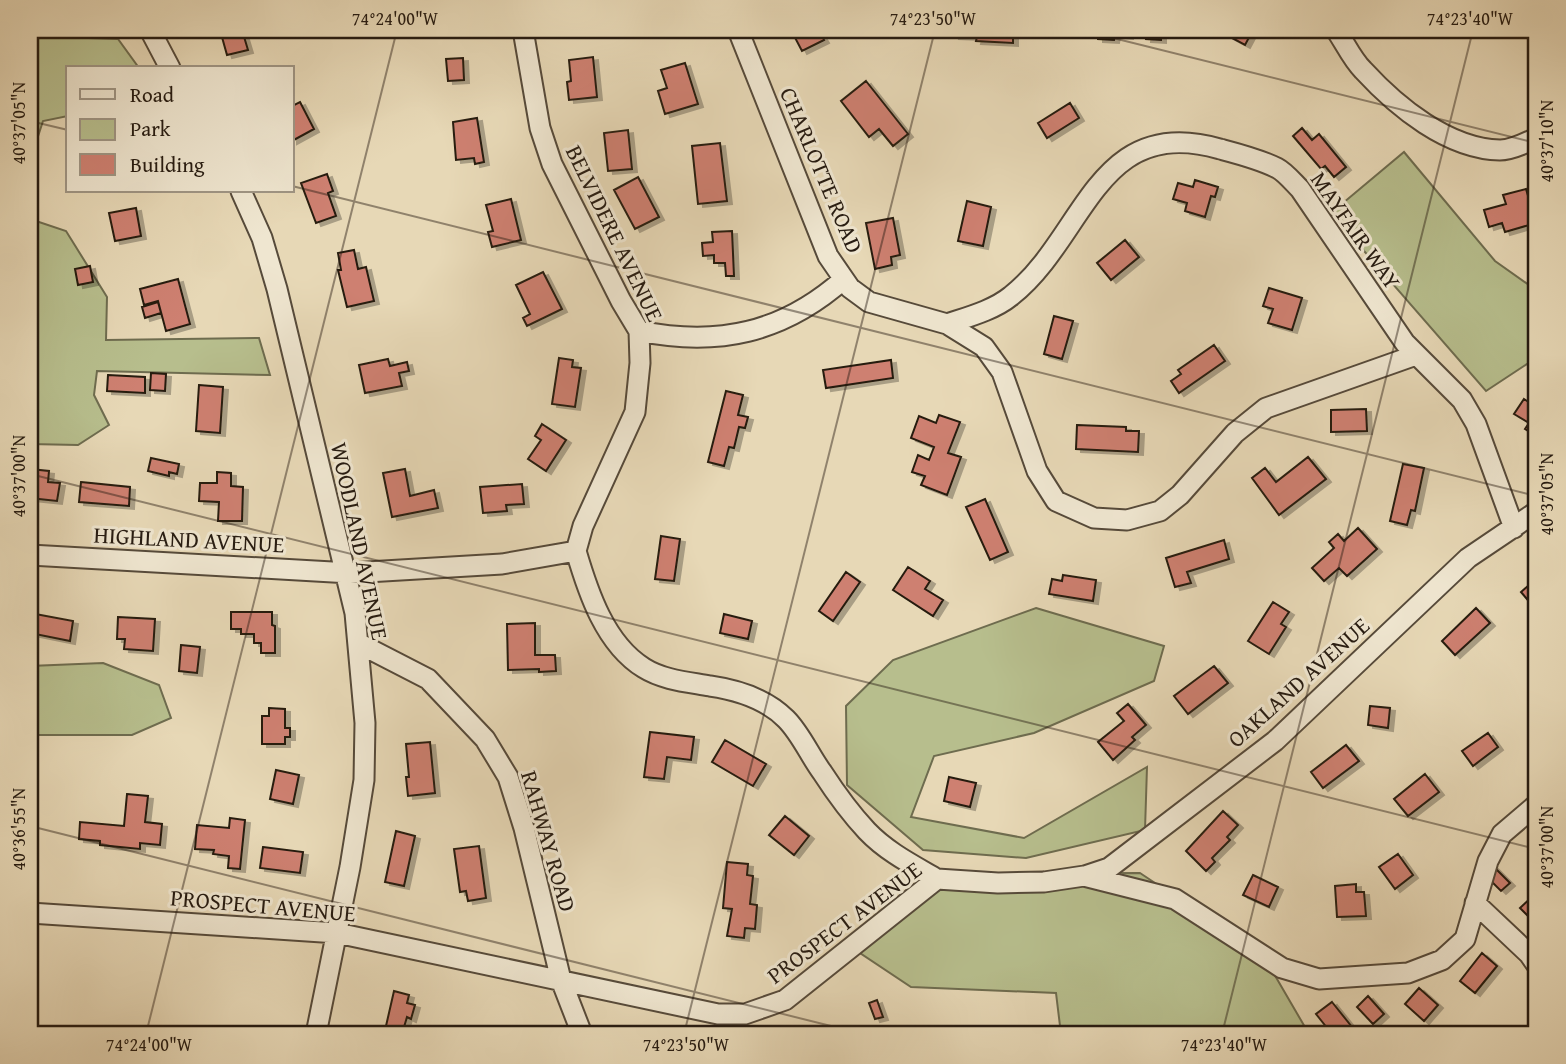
<svg xmlns="http://www.w3.org/2000/svg" width="1566" height="1064" font-family="'Gentium Book Plus',serif">
<style>
.green{fill:#b7be8d;stroke:#6e6c4f;stroke-width:2}
.building{fill:#ce8071;stroke:#261b11;stroke-width:2;filter:url(#shadow)}
.lines{fill:none;stroke-linecap:round;stroke-linejoin:round}
.minor-casing{stroke:#564a3a;stroke-width:23}
.minor{stroke:#efe6d0;stroke-width:19}
.ticks{fill:none;stroke:#261b11;stroke-width:2;stroke-opacity:0.45}
.labels{text-anchor:middle;dominant-baseline:central;stroke-width:6;stroke-linejoin:round;paint-order:stroke}
.street-label{font-size:23px;fill:#261b11;stroke:#efe6d0}
.neatline{fill:none;stroke:#261b11;stroke-width:2.5}
.ticks-label{font-size:18px;text-anchor:middle;fill:#261b11}
</style>
<defs>
<filter id="shadow"><feDropShadow dx="5" dy="3" stdDeviation="0" flood-color="#0004"/></filter>
</defs>
<rect width="100%" height="100%" fill="#e7d8b6"/>
<filter id="stains"><feTurbulence type="fractalNoise" baseFrequency=".00286" numOctaves="4"/><feColorMatrix values="0 0 0 0 .2 0 0 0 0 .09 0 0 0 0 .02 0 0 0 .5 -.17"/></filter>
<radialGradient id="worn" r=".72"><stop offset=".6" stop-color="#630" stop-opacity="0"/><stop offset="1" stop-color="#630" stop-opacity=".3"/></radialGradient>
<path class="green" d="M30 36 118 39 139 68H68V116L43 121 30 161Z
M1404 152 1495 261 1536 290V362L1533 360 1486 391 1331 213Z
M30 219 66 231 107 297 106 340 259 338 270 375 97 371 94 395 109 425 78 445 30 444Z
M1036 608 1164 646 1154 681 1034 733 934 756 911 817 1024 838 1147 767 1145 830 1026 858 923 850 847 785 846 706 893 660Z
M103 663 159 685 171 718 132 735H30V666Z
M1140 873 1263 955 1309 1034H1061L1056 993 911 987 851 947 926 874Z"/>
<path class="building" d="M220 30H242L248 50 227 55Z
M791 30H818L824 40 802 51Z
M955 30H1013V43L976 41 977 37 954 36Z
M1086 30H1128V36L1115 35 1114 40 1098 39V31Z
M1147 30H1186V34L1161 33V40L1146 39Z
M1222 30H1253L1245 45 1221 32Z
M593 57 597 97 569 100 567 82 571 81 569 60Z
M463 58 464 80 448 81 446 59Z
M685 63 698 104 665 114 658 91 667 88 661 70Z
M866 81 908 134 893 146 879 129 869 137 841 101Z
M300 102 314 129 292 141V106Z
M1070 103 1079 118 1047 138 1038 123Z
M477 118 484 162 475 164 474 158 456 160 453 122Z
M1302 128 1312 140 1319 134 1346 167 1334 177 1325 166 1321 169 1293 136Z
M628 130 632 169 608 171 604 133Z
M720 143 727 201 698 204 692 146Z
M327 174 333 191 328 193 336 216 316 223 301 183Z
M638 177 659 217 635 229 614 190Z
M1195 180 1218 187 1215 197 1211 196 1205 217 1185 211 1187 203 1173 199 1178 183 1193 187Z
M1526 189 1536 223 1505 232 1502 223 1489 227 1484 210 1506 204 1503 195Z
M511 199 521 240 492 247 488 232 493 231 486 205Z
M967 201 991 207 983 246 958 241Z
M136 208 141 236 115 241 109 213Z
M893 218 900 255 891 257 892 265 875 269 866 223Z
M732 231 734 276H726L725 263H714V255L703 256 702 243 713 242 712 232Z
M1125 240 1139 257 1111 280 1097 263Z
M354 250 358 269 366 267 374 301 347 307 338 270H341L338 253Z
M90 266 93 282 78 285 75 269Z
M543 272 562 309 527 326 523 318 530 314 516 285Z
M178 279 190 324 166 331 158 301 144 305 140 289Z
M1269 288 1302 298 1292 330 1268 323 1273 309 1263 306Z
M158 302 161 313 145 318 142 307Z
M1054 316 1073 321 1062 359 1044 354Z
M1214 345 1225 361 1179 393 1171 381 1181 374 1178 370Z
M559 358 573 360 572 367 581 368 575 407 552 404Z
M388 359 390 366 407 362 409 371 399 373 402 386 365 393 359 365Z
M891 360 893 378 826 388 823 370Z
M151 373 166 374 165 391 150 390Z
M108 375 145 377V393L107 391Z
M199 385 223 387 220 433 196 431Z
M726 391 743 395 738 415 748 417 745 428 739 427 734 448 729 447 724 466 708 462Z
M1524 399 1536 407V436L1525 429 1529 423 1514 414Z
M1366 409 1367 431 1331 432V410Z
M939 415 960 422 948 453 961 457 947 495 921 485 925 476 912 472 918 455 929 460 934 447 911 438 919 416 936 423Z
M542 424 566 440 546 471 528 459 541 440 535 436Z
M1077 425 1126 427V431H1139L1138 452 1076 449Z
M1308 457 1326 479 1279 515 1252 478 1265 468 1276 482Z
M151 458 179 464 177 474 169 472V476L148 471Z
M1403 464 1424 468 1415 511 1411 510 1407 525 1390 521Z
M30 469 49 471 48 482 60 483 57 501 30 498Z
M405 469 410 496 434 490 438 508 392 517 383 473Z
M217 472 231 473V486L243 487 242 521H218L219 502 199 501 200 483H217Z
M81 482 130 487 129 506 79 502Z
M522 484 524 504 506 505 507 511 483 513 480 487Z
M985 499 1008 552 990 560 966 507Z
M1358 528 1377 549 1347 576 1339 568 1324 581 1312 568 1334 548 1329 542 1338 534 1344 541Z
M661 536 680 539 674 581 655 579Z
M1224 540 1229 559 1187 572 1191 583 1175 587 1166 558Z
M908 567 930 581 925 589 943 600 933 616 893 590Z
M846 572 860 582 833 621 819 611Z
M1063 575 1096 580 1093 601 1049 594 1052 579 1062 581Z
M1536 579V601L1532 605 1521 592Z
M1273 602 1289 612 1281 624 1286 627 1269 654 1248 641Z
M1476 608 1490 623 1455 655 1442 641Z
M231 612H272V625L275 626V653H261V643H254V634H241V629H231Z
M30 613 73 621 70 641 30 633Z
M724 614 752 621 748 639 720 633Z
M118 617 155 619 153 651 124 649 125 639H117Z
M535 623V655H555L556 671 539 672V669L508 670 507 624Z
M181 645 200 647 197 673 179 671Z
M1214 666 1228 683 1188 714 1174 696Z
M1128 704 1146 725 1132 737 1135 740 1113 760 1098 742 1124 721 1117 713Z
M1370 706 1390 708 1388 728 1368 725Z
M269 708 285 709V728H290V737H285V744H262V716H269Z
M650 732 694 737 691 760 667 757 664 779 644 777Z
M1488 733 1498 747 1473 766 1462 751Z
M725 740 766 764 753 786 712 762Z
M430 742 435 793 408 796 406 777H409L406 744Z
M1346 745 1359 761 1323 788 1311 772Z
M276 770 299 775 293 804 270 799Z
M1425 774 1439 792 1408 816 1394 799Z
M949 777 976 783 970 807 944 801Z
M127 794 148 796 145 822 162 824 160 845 140 843V849L100 845V841L79 839 80 822 124 826Z
M1223 811 1238 825 1227 837 1230 840 1212 858 1215 862 1206 871 1186 851Z
M785 816 809 836 794 855 769 835Z
M230 818 245 820 240 869 228 868 229 856 213 854 214 850 195 849 197 825 229 828Z
M396 831 415 836 404 886 385 882Z
M479 846 486 898 468 901 466 891 460 892 454 849Z
M263 847 303 852 300 873 260 868Z
M1398 854 1413 875 1395 889 1379 867Z
M727 862 748 864 747 875 753 876 750 904 757 905 755 929 745 928 744 938 727 936 732 909 723 908Z
M1493 866 1510 883 1501 891 1485 875Z
M1253 875 1278 887 1269 907 1243 895Z
M1356 884V892H1364L1366 916 1337 917 1335 886Z
M1535 894 1536 918 1533 921 1520 908Z
M1482 953 1497 966 1475 993 1460 981Z
M1419 988 1438 1005 1424 1021 1405 1004Z
M394 991 409 995 407 1003 415 1005 411 1019 407 1017 402 1034H386L388 1027 386 1026Z
M1368 996 1384 1014 1373 1024 1357 1007Z
M877 1000 883 1017 875 1019 869 1003Z
M1332 1002 1352 1027 1342 1034H1332L1316 1014Z"/>
<g class="lines">
<g class="minor-casing">
<path id="minor" d="M150 30 170 68
M523 30 540 128 552 164 621 301 639 331 640 363 635 412 583 526 576 551
M738 30 828 256 850 288 869 302 947 324 984 347 1002 372 1037 471 1056 501 1094 518 1127 520 1160 511 1180 495 1235 433 1266 408 1416 355
M1336 30C1345 43 1352 59 1363 70 1397 107 1448 149 1500 150 1511 150 1526 143 1536 138
M241 191 262 238 277 289 355 613 365 723 364 780 350 867 316 1034
M947 324C968 317 994 310 1011 296 1086 237 1096 113 1220 149 1239 154 1259 159 1277 168 1285 172 1293 182 1300 189L1405 343 1462 400 1476 424 1514 528
M639 331C718 347 783 333 844 279
M576 551C588 592 605 644 644 668 663 680 688 682 710 686 738 690 766 699 786 719 801 734 810 756 822 772 835 792 851 814 867 831 887 852 913 865 937 879
M30 555 350 573 502 564 576 551
M358 643 428 679 485 739 508 777 524 828 561 980 582 1034
M1085 876 1109 868 1275 741 1468 558 1536 512
M1475 903 1529 954 1536 964
M30 913 337 933 718 1014H745L785 1000 937 879 998 883 1044 882 1084 876 1175 899 1282 968 1319 979 1408 973 1442 960 1465 939 1488 861 1502 834 1536 805"/>
</g>
<use href="#minor" class="minor"/>
</g>
<path class="ticks" d="M1081 30 1536 143M30 121 68 130M292 186 1536 496M30 474 1536 849M30 826 863 1034M146 1034 397 30M684 1034 935 30M1222 1034 1473 30"/>
<g class="labels">
<g class="street-label">
<text transform="translate(822 170) rotate(67)">CHARLOTTE ROAD</text>
<text transform="translate(1356 230) rotate(55)">MAYFAIR WAY</text>
<text transform="translate(615 233) rotate(64)">BELVIDERE AVENUE</text>
<text transform="translate(189 539) rotate(3)">HIGHLAND AVENUE</text>
<text transform="translate(360 541) rotate(78)">WOODLAND AVENUE</text>
<text transform="translate(1298 682) rotate(-42)">OAKLAND AVENUE</text>
<text transform="translate(549 841) rotate(74)">RAHWAY ROAD</text>
<text transform="translate(263 905) rotate(5)">PROSPECT AVENUE</text>
<text transform="translate(844 922) rotate(-37)">PROSPECT AVENUE</text>
</g>
</g>
<rect width="1566" height="1064" fill="none" stroke="#e7d8b6" stroke-width="77"/>
<rect x="66" y="66" width="228" height="126" fill="#efe6d0" stroke="#9f9584" stroke-width="2"/>
<rect x="80" y="89" width="35" height="10" fill="#efe6d0" stroke="#9f9584" stroke-width="2"/>
<text x="130" y="102" font-size="21" fill="#261b11">Road</text>
<rect x="80" y="119" width="35" height="21" fill="#b7be8d" stroke="#9f9584" stroke-width="2"/>
<text x="130" y="136" font-size="21" fill="#261b11">Park</text>
<rect x="80" y="154" width="35" height="21" fill="#ce8071" stroke="#9f9584" stroke-width="2"/>
<text x="130" y="172" font-size="21" fill="#261b11">Building</text>
<rect x="38" y="38" width="1490" height="988" class="neatline"/>
<g class="ticks-label">
<text x="395" y="25">74°24'00"W</text>
<text x="933" y="25">74°23'50"W</text>
<text x="1470" y="25">74°23'40"W</text>
<text transform="translate(19 123) rotate(-90)" y="6">40°37'05"N</text>
<text transform="translate(1547 141) rotate(-90)" y="6">40°37'10"N</text>
<text transform="translate(19 476) rotate(-90)" y="6">40°37'00"N</text>
<text transform="translate(1547 494) rotate(-90)" y="6">40°37'05"N</text>
<text transform="translate(19 829) rotate(-90)" y="6">40°36'55"N</text>
<text transform="translate(1547 847) rotate(-90)" y="6">40°37'00"N</text>
<text x="149" y="1051">74°24'00"W</text>
<text x="686" y="1051">74°23'50"W</text>
<text x="1224" y="1051">74°23'40"W</text>
</g>
<rect width="100%" height="100%" filter="url(#stains)"/>
<rect width="100%" height="100%" fill="url(#worn)"/>
</svg>
